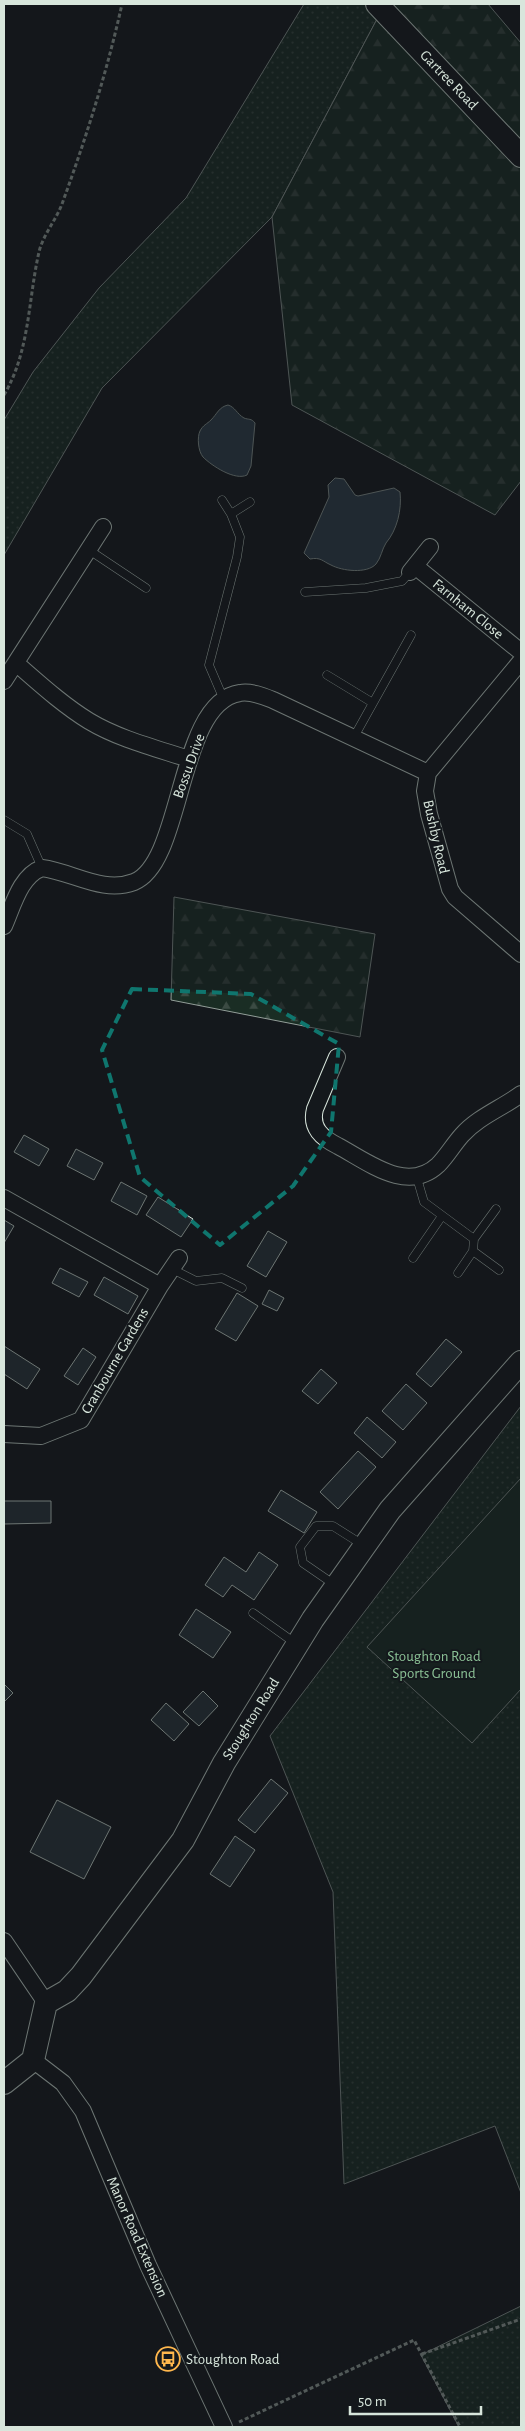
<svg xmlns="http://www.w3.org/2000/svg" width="525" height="2431" font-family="'Alegreya Sans',sans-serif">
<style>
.green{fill:url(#green-dots);stroke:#939e99}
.forest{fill:url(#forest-firs);stroke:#939e99}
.pitch{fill:#1a2d24;stroke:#939e99}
.water{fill:#2f3f4d;stroke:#939e99}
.building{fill:#2c363c;stroke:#d8e6dc}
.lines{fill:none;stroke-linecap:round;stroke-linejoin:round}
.lane-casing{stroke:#d8e6dc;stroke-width:9}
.street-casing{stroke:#d8e6dc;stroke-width:18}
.secondary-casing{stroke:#d8e6dc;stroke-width:24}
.path{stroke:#9da8a2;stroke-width:3;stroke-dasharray:4 2.5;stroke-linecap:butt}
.lane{stroke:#14181c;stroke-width:8}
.street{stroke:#14181c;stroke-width:16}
.secondary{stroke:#14181c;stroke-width:22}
.marked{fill:none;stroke:#0f766e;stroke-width:4;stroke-dasharray:10 6;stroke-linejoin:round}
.labels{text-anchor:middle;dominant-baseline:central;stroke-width:4;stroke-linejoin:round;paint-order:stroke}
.street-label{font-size:15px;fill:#d8e6dc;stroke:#14181c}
.park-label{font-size:15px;fill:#8ac095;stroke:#14181c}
.poi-label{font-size:15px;fill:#d8e6dc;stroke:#14181c;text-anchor:start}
</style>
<defs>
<pattern id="green-dots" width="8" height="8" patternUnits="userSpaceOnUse" patternTransform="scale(1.25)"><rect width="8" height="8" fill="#1a2d24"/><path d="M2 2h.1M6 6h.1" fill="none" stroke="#3b4b43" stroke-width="1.8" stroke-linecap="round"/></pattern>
<pattern id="forest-firs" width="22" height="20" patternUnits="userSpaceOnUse" patternTransform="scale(1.25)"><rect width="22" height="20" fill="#1a2d24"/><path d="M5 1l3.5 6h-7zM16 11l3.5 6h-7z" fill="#3b4b43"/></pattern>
</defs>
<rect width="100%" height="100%" fill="#14181c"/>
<path class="green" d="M304 4H385L272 217 102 388 4 555V420L33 372 99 288 186 198Z
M521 1406V2193L495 2126 344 2184 333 1892 270 1736Z
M521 2306V2427H459L421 2355Z"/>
<path class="forest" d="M385 4H488L521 43V481L495 515 292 405 272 217Z
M174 897 375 934 360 1037 171 1000Z"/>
<path class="pitch" d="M521 1478V1689L472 1743 367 1647Z"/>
<path class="water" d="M228 405C235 407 237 414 244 418 249 420 251 418 255 423L251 466 247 475C235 481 212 466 203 457 198 451 197 437 200 431 203 425 207 424 211 420 217 414 219 407 228 405Z
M335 478 344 479 355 495 358 496 394 488 400 492C402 510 397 530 386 543 382 549 381 558 376 564 367 574 342 571 331 565 322 561 321 557 310 559L304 553 329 497 328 485Z"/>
<path class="building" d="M24 1135 49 1149 39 1166 14 1152Z
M76 1149 103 1163 94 1180 67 1166Z
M121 1182 147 1196 137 1215 111 1201Z
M158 1197 193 1219 181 1237 146 1215Z
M4 1220 14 1226 4 1243Z
M268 1231 287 1242 266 1277 247 1266Z
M60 1268 88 1282 79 1297 52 1283Z
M104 1277 138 1296 128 1314 94 1295Z
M269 1290 284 1298 277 1311 262 1304Z
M237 1293 258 1306 236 1341 215 1329Z
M446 1339 462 1352 431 1387 416 1374Z
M4 1346 40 1369 27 1389 4 1374Z
M83 1348 96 1357 78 1385 64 1376Z
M321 1369 337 1383 318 1404 302 1391Z
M406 1384 427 1403 403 1430 382 1411Z
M367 1417 396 1442 382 1458 354 1433Z
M358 1451 376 1467 338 1509 320 1492Z
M281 1490 317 1512 304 1533 268 1511Z
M4 1501H51V1523L4 1524Z
M259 1552 278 1565 254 1600 232 1585 223 1597 205 1585 224 1557 246 1572Z
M196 1609 231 1632 213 1658 179 1635Z
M4 1684 13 1693 4 1702Z
M203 1691 218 1706 199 1726 183 1712Z
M166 1703 189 1724 174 1741 151 1720Z
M271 1779 288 1793 255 1833 238 1820Z
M57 1800 111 1827 84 1879 30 1852Z
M235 1836 255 1850 230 1887 210 1874Z"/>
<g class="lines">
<g class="lane-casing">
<path id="lane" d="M222 500 231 514 240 537 237 557 209 665 224 700
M231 514 250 502
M89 550 146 588
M305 592 366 588 402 581 410 572
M327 675 373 703
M354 737 411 635
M4 820 27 834 42 868
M417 1178 424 1202 474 1239 496 1209
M474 1239 473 1251 499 1270
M413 1258 442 1216
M172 1269 196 1281 222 1278 242 1288
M458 1273 473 1251
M335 1585 303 1563 300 1547 316 1526H333L363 1545
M253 1613 295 1643"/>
</g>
<g class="street-casing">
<path id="street" d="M415 566 521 652
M410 572 430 547
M521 661 428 773 425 791 429 814 450 889 455 897 521 954
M17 664C40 684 63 705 89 721 119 739 155 748 189 759
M4 681 103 527
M4 926C13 906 20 876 42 868 73 872 103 894 134 882 184 862 177 702 240 693 251 691 263 696 273 700L428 773
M337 1057 315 1109C310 1128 322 1138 338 1146 368 1162 407 1194 438 1165 447 1156 453 1145 462 1135 478 1117 502 1108 521 1094
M4 1198 160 1286
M4 1434 41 1436 81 1420 160 1286 179 1258
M4 1941 46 2003
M33 2060 63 2083 83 2111 148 2265 224 2427"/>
</g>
<g class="secondary-casing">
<path id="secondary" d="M377 4 521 156
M4 2083 33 2060 46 2003 67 1991 81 1976 183 1840 224 1763 313 1619 390 1510 521 1362"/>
</g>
<path class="path" d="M4 395C30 351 28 300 39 252 43 235 56 220 62 204 86 138 107 72 122 4
M422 2354 521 2319
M239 2422 414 2340 460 2427"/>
<use href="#lane" class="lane"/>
<use href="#street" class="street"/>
<use href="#secondary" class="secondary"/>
</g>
<path d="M0 0H525V2431H0ZM132 989 251 994 339 1044 331 1132 293 1186 220 1245 140 1177 102 1050Z" fill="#14181c" fill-opacity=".55" fill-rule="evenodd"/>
<path class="marked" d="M132 989 251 994 339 1044 331 1132 293 1186 220 1245 140 1177 102 1050Z"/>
<defs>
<g id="bus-ring" transform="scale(1.25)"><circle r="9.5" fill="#14181c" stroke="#ffb74d" stroke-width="1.5"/><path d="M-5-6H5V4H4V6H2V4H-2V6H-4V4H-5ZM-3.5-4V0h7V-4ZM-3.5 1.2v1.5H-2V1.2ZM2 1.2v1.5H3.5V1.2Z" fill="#ffb74d"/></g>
</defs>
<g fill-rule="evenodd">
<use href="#bus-ring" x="168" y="2359"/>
</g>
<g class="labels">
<g class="street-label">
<text transform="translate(449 80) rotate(46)">Gartree Road</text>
<text transform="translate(468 609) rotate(39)">Farnham Close</text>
<text transform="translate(189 766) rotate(-70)">Bossu Drive</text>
<text transform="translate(436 837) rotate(77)">Bushby Road</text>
<text transform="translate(115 1361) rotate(-60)">Cranbourne Gardens</text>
<text transform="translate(251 1719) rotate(-58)">Stoughton Road</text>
<text transform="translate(137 2237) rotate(66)">Manor Road Extension</text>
</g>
<g class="park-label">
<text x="434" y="1656">Stoughton Road<tspan x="434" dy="17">Sports Ground</tspan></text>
</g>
<g class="poi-label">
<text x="186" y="2359">Stoughton Road</text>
</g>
</g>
<rect width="525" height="2431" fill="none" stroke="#d8e6dc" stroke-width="10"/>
<path d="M350 2406v8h131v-8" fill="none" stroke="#d8e6dc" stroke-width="2.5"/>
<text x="358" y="2406" font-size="15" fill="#d8e6dc" stroke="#14181c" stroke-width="4" paint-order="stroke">50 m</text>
</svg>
